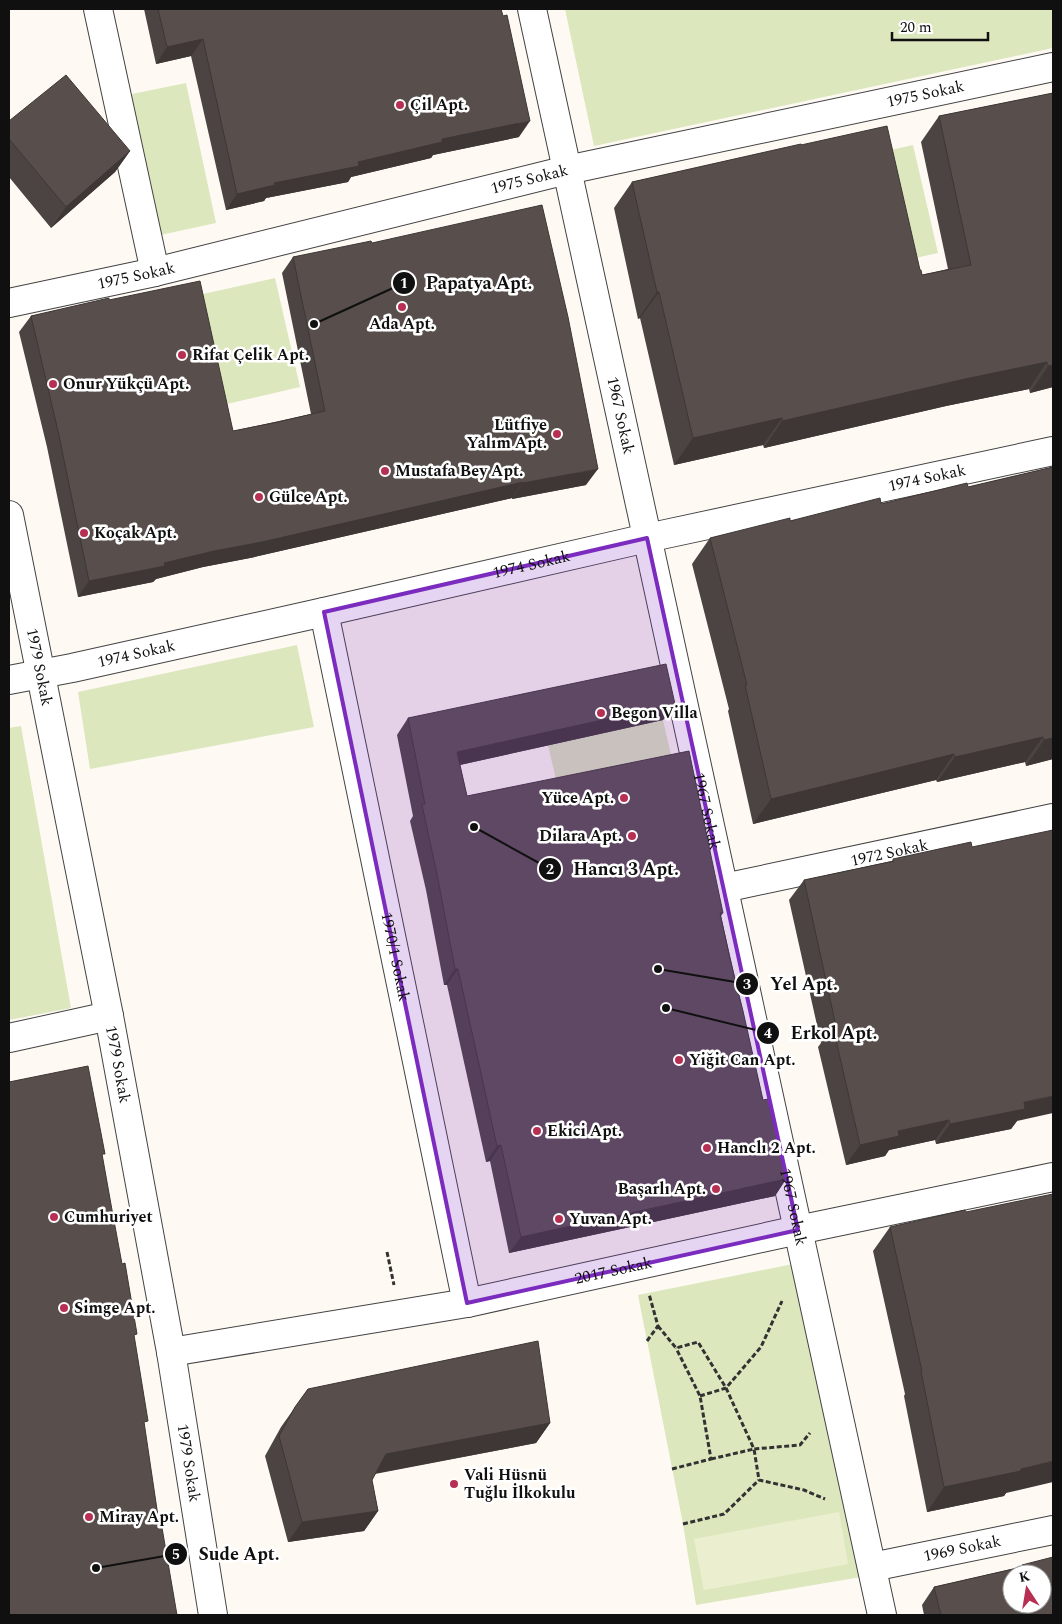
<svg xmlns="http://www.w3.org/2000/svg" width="1062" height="1624" font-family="Spectral,serif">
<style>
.green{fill:#dce7be}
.pitch{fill:#ebefd0}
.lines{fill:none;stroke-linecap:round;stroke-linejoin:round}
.minor-casing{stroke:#434343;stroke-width:30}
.path{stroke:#323232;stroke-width:3;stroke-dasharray:5 2.5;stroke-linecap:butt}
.minor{stroke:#fff;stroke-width:28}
.wall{fill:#4c4442}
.shaded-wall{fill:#3e3736}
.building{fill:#584f4d;stroke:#3e3736;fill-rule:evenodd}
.marked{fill:#7b2cbf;fill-opacity:0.2;stroke:#7b2cbf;stroke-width:4;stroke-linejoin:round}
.poi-dot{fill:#b73053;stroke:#fff;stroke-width:2}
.labels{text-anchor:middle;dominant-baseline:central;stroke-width:5;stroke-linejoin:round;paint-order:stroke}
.street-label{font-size:16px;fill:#101010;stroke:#fff}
.poi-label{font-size:16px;font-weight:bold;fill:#101010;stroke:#fff;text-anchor:start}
.leader{fill:none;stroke:#101010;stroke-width:2}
.callout-dot{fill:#101010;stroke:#fff;stroke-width:2}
.mark-label{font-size:15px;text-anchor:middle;font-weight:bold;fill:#fff}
.callout-label{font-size:18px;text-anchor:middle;font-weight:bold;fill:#101010;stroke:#fff;stroke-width:5;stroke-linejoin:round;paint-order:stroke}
</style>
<rect width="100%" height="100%" fill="#fefaf3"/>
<path class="green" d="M565 9H1053V48L594 146Z
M186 83 216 223 156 236 127 95Z
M913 145 938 253 897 262 873 154Z
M275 278 300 387 218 406 194 296Z
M297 645 314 727 90 769 78 692Z
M663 720 672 759 557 784 548 745Z
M21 726 71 1008 9 1020V728Z
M798 1263 861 1577 696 1605 683 1524 638 1295Z"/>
<path class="pitch" d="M839 1512 848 1564 704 1590 694 1539Z"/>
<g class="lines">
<g class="minor-casing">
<g id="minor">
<path d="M98 9 155 272"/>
<path id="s1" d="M532 9 882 1615"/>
<path id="s2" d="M9 303 155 272 567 170 1053 67"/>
<path id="s3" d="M9 515 109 1016 171 1352 213 1615"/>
<path id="s4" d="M324 612 467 1303"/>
<path id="s5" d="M9 680 72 668 324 612 647 538 1053 451"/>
<path id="s6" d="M724 888 1053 818"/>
<path d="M9 1038 109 1016"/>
<path id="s7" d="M171 1352 467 1303 798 1230 1053 1177"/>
<path id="s8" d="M872 1567 1053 1530"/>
</g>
</g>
<path class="path" d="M387 1252 394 1285
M658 1326 676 1348 698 1342 726 1388 754 1449 800 1445 810 1433
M647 1341 658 1326 649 1294
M700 1396 726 1388 761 1347 782 1301
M711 1459 754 1449 759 1480 804 1490 825 1499
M672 1469 711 1459 700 1396 676 1348
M683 1524 724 1514 759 1480"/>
<use href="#minor" class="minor"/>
</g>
<path class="wall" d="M144 9H501L519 137 433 155 431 158 351 177 348 182 266 198 264 201 226 210 191 56 156 64Z
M1053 93V387L1030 393 1029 389 946 406 764 448 763 445 674 465 640 318 638 319 614 208 632 182 801 145 920 270 922 275 948 269 921 142 939 116Z
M9 121 130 151 115 172 51 228 9 177Z
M372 243 586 485 512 499V498L250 558 203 567 156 579 153 582 78 597 47 447 19 332 31 316 109 300 233 431 311 414 282 273 293 257Z
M1053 467V759L1026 766 1025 762 937 782 936 780 753 824 728 711 729 709 692 564 710 538 790 521 968 487Z
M675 704 663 720 460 765 467 796 723 913 721 916 763 1100 786 1179 775 1196 509 1253 490 1161 486 1162 447 985H444L426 890 410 821 413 816 397 735 408 718Z
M893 859 1017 1121 1011 1129 936 1144 935 1140 889 1150 885 1156 846 1165 818 1047 821 1043 789 900 804 880 892 861Z
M890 1227 1006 1493 1004 1496 927 1512 904 1396 905 1394 873 1251Z
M308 1389 550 1423 536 1443 375 1474 372 1480 378 1511 364 1531 288 1542 265 1456 281 1427Z
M1022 1565 1053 1615H924L922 1605 934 1587 1020 1567Z"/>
<path class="shaded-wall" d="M203 39 191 56 156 64 167 47Z
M530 121 519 137 433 155 431 158 351 177 348 182 266 198 264 201 226 210 237 194 274 183 358 162 442 139Z
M130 151 115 172 51 228 66 207Z
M657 292H659L640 318 638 319Z
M1047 362 1029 389 946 406 764 448 782 421 965 379Z
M1053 365V387L1030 393 1048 366Z
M782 418 763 445 674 465 693 438Z
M598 469 586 485 512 499 523 483Z
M523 482 512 498 250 558 203 567 156 579 153 582 78 597 89 581 214 551Z
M675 704 663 720 446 768 457 752Z
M1043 737 1025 762 937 782 955 757Z
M1053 738V759L1026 766 1044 740Z
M954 754 936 780 753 824 771 799Z
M455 969H458L447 985H444Z
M1053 1096V1113L1017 1121 1011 1129 936 1144 950 1124 1024 1102Z
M949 1120 935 1140 889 1150 885 1156 846 1165 860 1145 898 1131Z
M501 1145 490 1161 486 1162 497 1146Z
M786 1179 775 1196 509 1253 521 1237Z
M550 1423 536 1443 372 1474 386 1454Z
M1053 1461V1482L1006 1493 1004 1496 927 1512 944 1487Z
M378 1511 364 1531 288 1542 302 1522Z"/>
<path class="building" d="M158 9H501L503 16 507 15 530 121 442 139V142L358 162 359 166 274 183 275 185 237 194 203 39 167 47Z
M66 75 130 151 66 207 9 139V121Z
M1053 93V365L1048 366 1047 362 965 379 782 421V418L693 438 659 292H657L632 182 801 144V145L887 126 920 270H921L922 275 971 265 939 116Z
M542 205 568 317 598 469 523 483V482L262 542 214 551 164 563 165 566 89 581 58 431 31 316 109 298V300L200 281 233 431 278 422 325 411 293 257 371 241 372 243Z
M1053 467V738L1044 740 1043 737 955 757 954 754 771 799 745 685H747L710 538 790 518V521L880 498 881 504 967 483 968 487Z
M666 664 675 704 457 752 467 796 689 751 723 913H720L730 959 743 1011 763 1100 768 1099 786 1179 521 1237 501 1145 497 1146 458 969H455L437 874 422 805 425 804 408 718Z
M1053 830V1096L1024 1102 1025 1109 950 1124 949 1120 898 1131 899 1136 860 1145 833 1027 836 1026 804 880 894 861 893 859 971 842 972 847Z
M88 1066 105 1154H102L112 1210 122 1264 125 1263 137 1334 134 1335 148 1421 144 1422 159 1523 161 1522 177 1615H9V1082Z
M1053 1194V1461L1021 1469V1471L944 1487 921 1371H922L890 1227 965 1210 966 1212Z
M538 1341 550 1423 386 1454 372 1480 378 1511 302 1522 279 1436 295 1407 308 1389Z
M1053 1557V1615H941L934 1587 1022 1567V1565ZM1012 1574H1042V1604H1012Z"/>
<path class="marked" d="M647 538 798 1230 467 1303 324 612Z"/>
<g class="poi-dot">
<circle cx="400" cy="105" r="5"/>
<circle cx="402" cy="307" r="5"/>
<circle cx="182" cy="355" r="5"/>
<circle cx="53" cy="384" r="5"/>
<circle cx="557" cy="434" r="5"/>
<circle cx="385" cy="471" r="5"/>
<circle cx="259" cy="497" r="5"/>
<circle cx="84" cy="533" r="5"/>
<circle cx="601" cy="713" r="5"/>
<circle cx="624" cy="798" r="5"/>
<circle cx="632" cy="836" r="5"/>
<circle cx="679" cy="1060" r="5"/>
<circle cx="537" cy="1131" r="5"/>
<circle cx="707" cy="1148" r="5"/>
<circle cx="716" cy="1189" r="5"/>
<circle cx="54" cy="1217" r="5"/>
<circle cx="559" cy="1219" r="5"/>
<circle cx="64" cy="1308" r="5"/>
<circle cx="454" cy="1484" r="5"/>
<circle cx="89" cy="1517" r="5"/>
</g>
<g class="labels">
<g class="street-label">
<text stroke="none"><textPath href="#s2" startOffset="940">1975 Sokak</textPath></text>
<text stroke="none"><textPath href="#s2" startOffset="535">1975 Sokak</textPath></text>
<text stroke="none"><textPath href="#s2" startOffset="130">1975 Sokak</textPath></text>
<text stroke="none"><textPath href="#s1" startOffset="416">1967 Sokak</textPath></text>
<text stroke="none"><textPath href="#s5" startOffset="940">1974 Sokak</textPath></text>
<text stroke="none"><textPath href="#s5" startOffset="535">1974 Sokak</textPath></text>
<text stroke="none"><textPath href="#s5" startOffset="130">1974 Sokak</textPath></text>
<text stroke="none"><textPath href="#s3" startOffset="155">1979 Sokak</textPath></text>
<text stroke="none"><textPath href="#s1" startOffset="821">1967 Sokak</textPath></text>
<text stroke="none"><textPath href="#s6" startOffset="169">1972 Sokak</textPath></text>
<text stroke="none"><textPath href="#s4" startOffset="352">1970/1 Sokak</textPath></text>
<text stroke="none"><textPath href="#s3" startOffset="560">1979 Sokak</textPath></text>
<text stroke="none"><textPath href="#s1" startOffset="1226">1967 Sokak</textPath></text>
<text stroke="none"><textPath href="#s7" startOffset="450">2017 Sokak</textPath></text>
<text stroke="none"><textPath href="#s3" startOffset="965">1979 Sokak</textPath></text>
<text stroke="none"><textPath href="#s8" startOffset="92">1969 Sokak</textPath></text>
</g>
<g class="poi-label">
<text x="410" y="105">Çil Apt.</text>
<text x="402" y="324" text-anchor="middle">Ada Apt.</text>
<text x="192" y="355">Rifat Çelik Apt.</text>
<text x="63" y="384">Onur Yükçü Apt.</text>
<text x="547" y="425" text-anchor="end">Lütfiye<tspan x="547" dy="18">Yalım Apt.</tspan></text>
<text x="395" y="471">Mustafa Bey Apt.</text>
<text x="269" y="497">Gülce Apt.</text>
<text x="94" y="533">Koçak Apt.</text>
<text x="611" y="713">Begon Villa</text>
<text x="614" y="798" text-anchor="end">Yüce Apt.</text>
<text x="622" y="836" text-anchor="end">Dilara Apt.</text>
<text x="689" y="1060">Yiğit Can Apt.</text>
<text x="547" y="1131">Ekici Apt.</text>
<text x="717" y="1148">Hanclı 2 Apt.</text>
<text x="706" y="1189" text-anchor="end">Başarlı Apt.</text>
<text x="64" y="1217">Cumhuriyet</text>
<text x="569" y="1219">Yuvan Apt.</text>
<text x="74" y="1308">Simge Apt.</text>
<text x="464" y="1475">Vali Hüsnü<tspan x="464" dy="18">Tuğlu İlkokulu</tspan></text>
<text x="99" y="1517">Miray Apt.</text>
</g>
</g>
<path class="leader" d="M314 324L404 283M474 827L550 869M658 969L747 984M666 1008L768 1033M96 1568L176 1554"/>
<g class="callout-dot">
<circle cx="314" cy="324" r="5"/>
<circle cx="474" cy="827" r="5"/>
<circle cx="658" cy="969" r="5"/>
<circle cx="666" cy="1008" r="5"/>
<circle cx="96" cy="1568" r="5"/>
<circle cx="404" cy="283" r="12"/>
<circle cx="550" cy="869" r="12"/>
<circle cx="747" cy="984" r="12"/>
<circle cx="768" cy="1033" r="12"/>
<circle cx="176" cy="1554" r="12"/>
</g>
<g class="mark-label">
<text x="404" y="288">1</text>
<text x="550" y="874">2</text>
<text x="747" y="989">3</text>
<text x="768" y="1038">4</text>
<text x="176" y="1559">5</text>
</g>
<g class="callout-label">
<text x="479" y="289">Papatya Apt.</text>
<text x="626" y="875">Hancı 3 Apt.</text>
<text x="804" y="990">Yel Apt.</text>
<text x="834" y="1039">Erkol Apt.</text>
<text x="239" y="1560">Sude Apt.</text>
</g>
<rect width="1062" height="1624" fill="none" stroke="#101010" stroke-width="20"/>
<g transform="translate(1027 1589) rotate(348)"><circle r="24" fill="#ffffff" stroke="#9f9f9f"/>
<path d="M0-4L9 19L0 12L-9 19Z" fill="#b73053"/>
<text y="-8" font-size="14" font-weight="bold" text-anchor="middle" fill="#101010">K</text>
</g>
<path d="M892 32v8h96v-8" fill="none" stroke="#101010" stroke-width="2.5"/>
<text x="900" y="32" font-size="15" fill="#101010" stroke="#ffffff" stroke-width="4" paint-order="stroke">20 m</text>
</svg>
